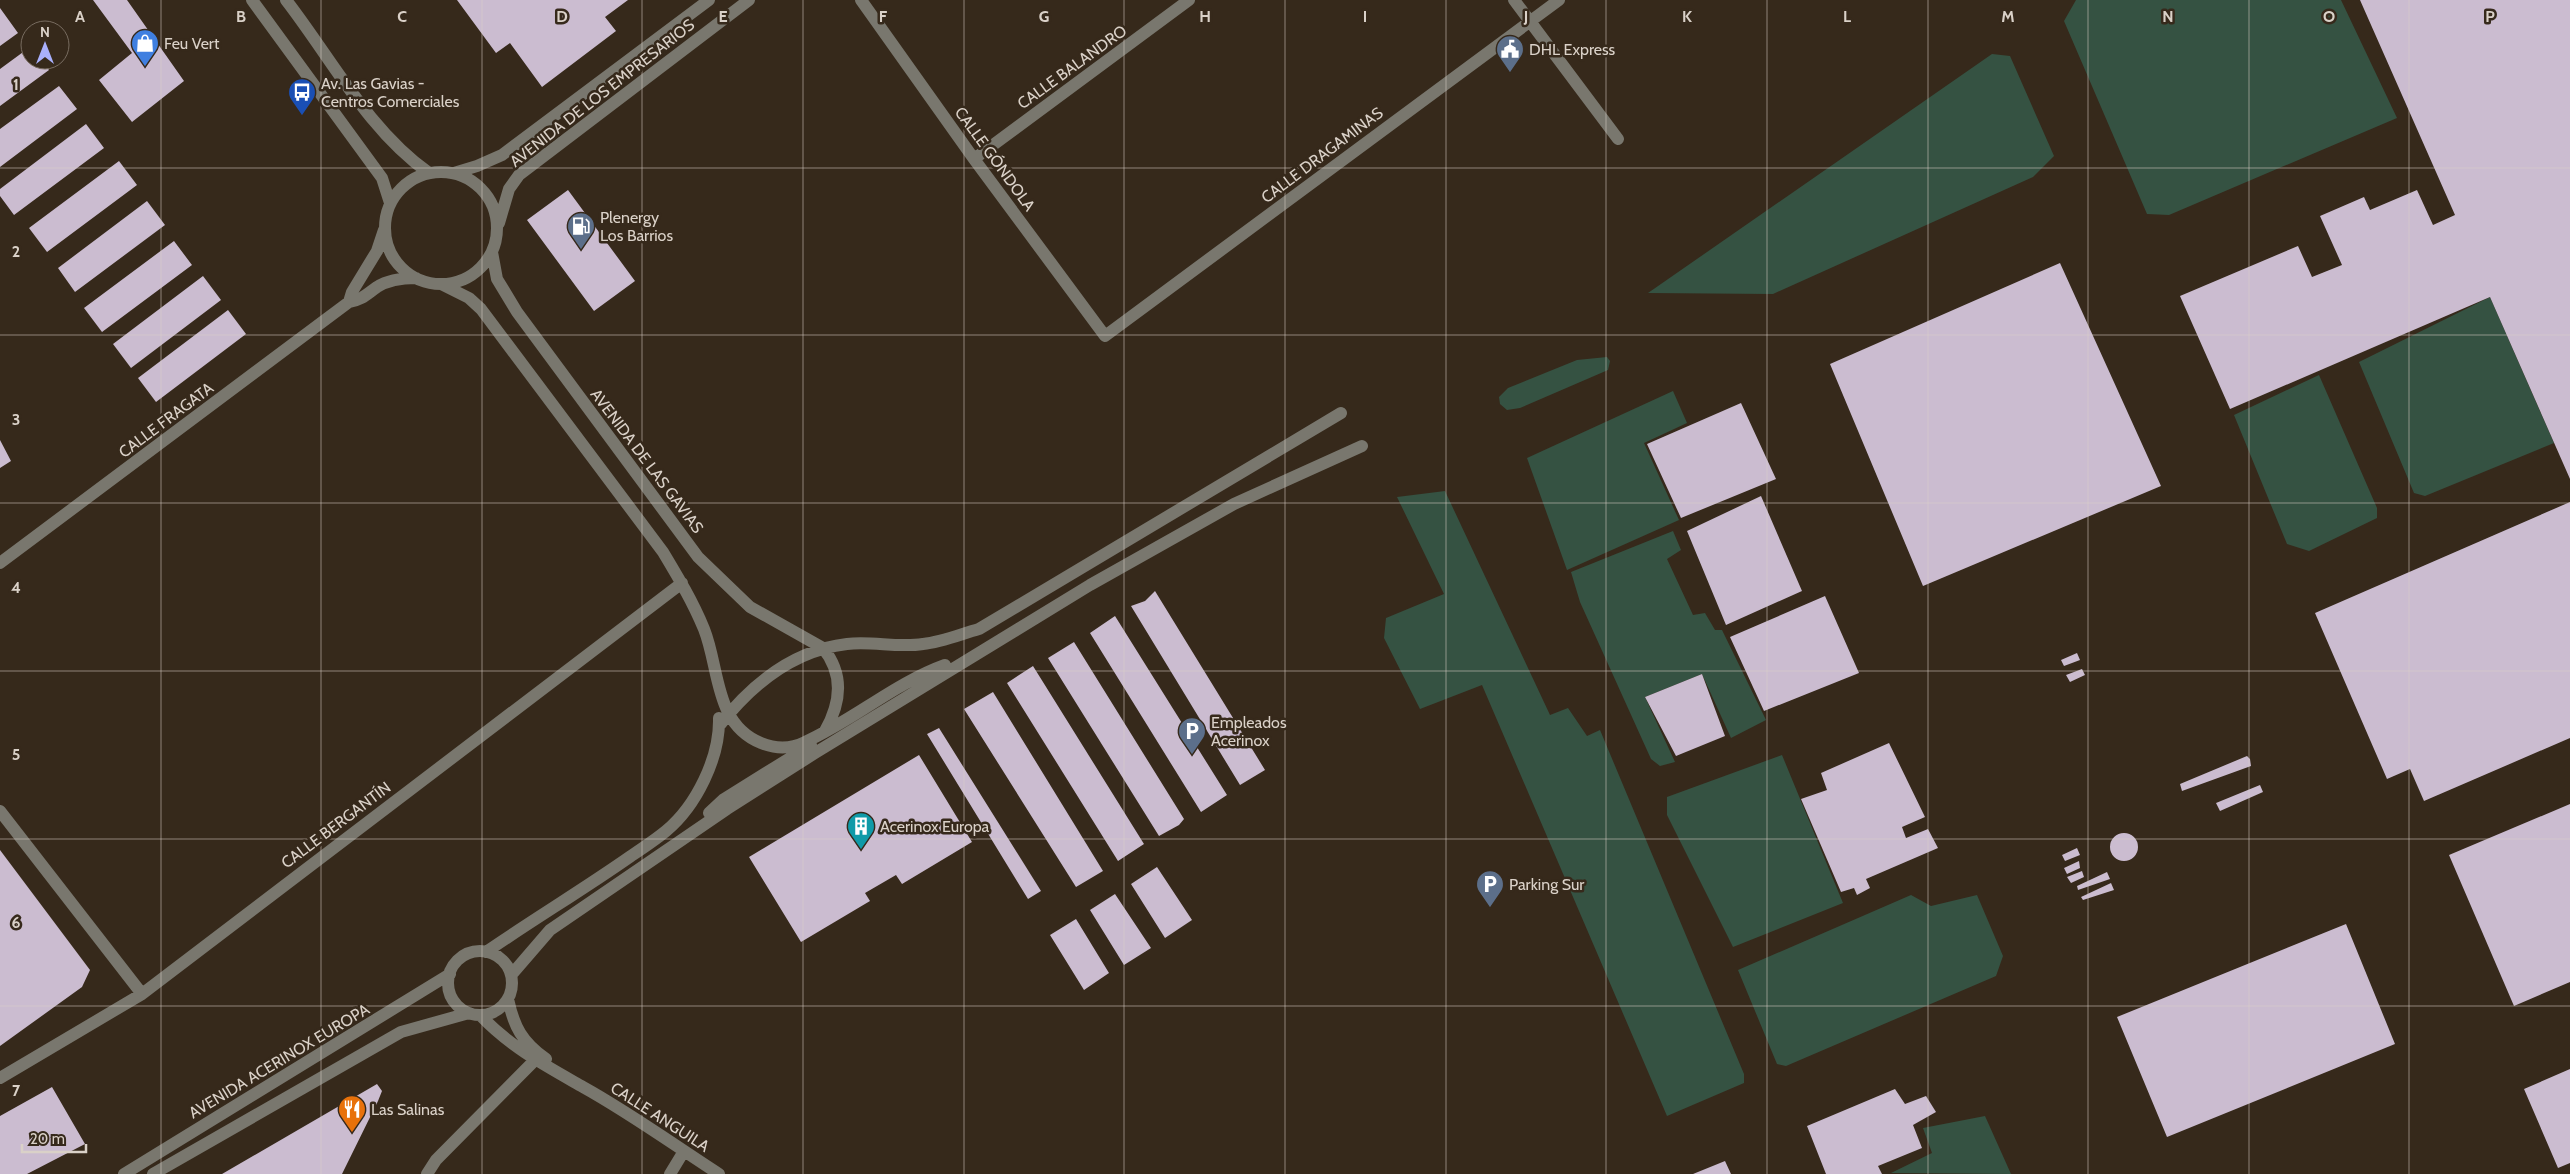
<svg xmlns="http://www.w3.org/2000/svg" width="2570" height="1174" font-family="Cabin,sans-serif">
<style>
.green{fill:#355242}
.building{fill:#cbbcd0}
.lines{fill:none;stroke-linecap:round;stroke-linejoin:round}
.minor{stroke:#79776e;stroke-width:12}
.grid{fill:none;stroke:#dad1c8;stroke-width:1;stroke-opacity:0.55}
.labels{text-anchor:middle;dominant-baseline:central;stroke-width:5;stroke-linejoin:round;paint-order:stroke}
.poi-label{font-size:16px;fill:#dad1c8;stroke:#36291b;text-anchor:start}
.street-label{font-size:16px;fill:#dad1c8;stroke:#36291b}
.grid-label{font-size:16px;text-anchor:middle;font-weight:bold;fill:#dad1c8;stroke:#36291b;stroke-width:5;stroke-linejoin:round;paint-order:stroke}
</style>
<rect width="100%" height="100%" fill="#36291b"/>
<path class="green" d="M2076 0H2341L2397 118 2169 215 2147 214 2064 21Z
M1992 54 2010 56 2054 156 2033 177 1773 294 1648 293Z
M2490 297 2554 443 2425 496 2414 493 2359 362Z
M1607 357 1610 361 1608 370 1520 408 1507 410 1500 404 1499 397 1508 388 1577 360Z
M2319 375 2377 508V518L2309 551 2287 544 2234 415Z
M1673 391 1687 423 1644 443 1679 520 1567 570 1527 458Z
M1445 491 1550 715 1568 708 1587 736 1600 730 1744 1074V1083L1667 1116 1482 685 1420 709 1384 638 1386 618 1444 594 1397 497Z
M1673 531 1681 550 1667 559 1693 615 1705 613 1715 630H1722L1766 720 1731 738 1702 674 1645 697 1675 762 1660 766 1651 759 1580 602 1571 572Z
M1782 755 1843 903 1733 947 1667 815V797Z
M1911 895 1931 906 1977 895 2003 956 1996 976 1786 1066 1777 1064 1738 970Z
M1985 1116 2011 1174 1891 1173 1932 1153 1923 1128Z"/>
<path class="building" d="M93 0H127L184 81 132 122 99 80 132 53Z
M457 0H628L605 17 616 31 542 87 510 43 496 53Z
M2360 0H2570V479L2490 297 2230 409 2180 296 2298 246 2312 277 2342 265 2320 216 2364 197 2370 210 2417 190 2433 225 2455 215Z
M0 8 18 33 0 46Z
M30 47V60H42L49 70 0 106V69Z
M59 86 77 109 0 167V129Z
M86 124 104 148 14 215 0 196V189Z
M119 161 137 185 47 252 29 228Z
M568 190 635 281 594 311 527 220Z
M147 201 165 225 75 292 58 268Z
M174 241 192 265 102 332 84 308Z
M2060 263 2161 486 1923 586 1830 364Z
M203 276 221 300 131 368 113 344Z
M228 310 246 334 156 402 138 378Z
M1741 403 1776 479 1681 518 1647 444Z
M0 440 11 461 0 468Z
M1761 496 1802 591 1726 625 1687 531Z
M2570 502V738L2424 801 2410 769 2387 779 2315 613Z
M1155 591 1265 770 1240 785 1131 606 1145 601Z
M1825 596 1859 673 1764 711 1730 637Z
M1115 616 1227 795 1201 812 1090 633Z
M1074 642 1184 819 1179 825 1159 836 1048 658Z
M2077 653 2080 660 2064 666 2061 660Z
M1033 666 1144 844 1118 861 1007 683Z
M2082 669 2085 675 2070 682 2066 675Z
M1702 674 1725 736 1676 756 1645 697Z
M993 692 1103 871 1076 887 964 709Z
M939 728 1041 891 1028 899 927 734Z
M1889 743 1925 817 1902 827 1906 838 1928 829 1938 848 1866 879 1870 888 1857 895 1854 888 1841 892 1801 799 1827 790 1821 773Z
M919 755 972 842 902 884 896 875 865 893 870 901 801 942 749 857Z
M2247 756 2250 759 2251 766 2182 791 2180 784Z
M2260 785 2263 792 2220 811 2216 803Z
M2570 804V982L2514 1006 2449 855Z
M2110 847a14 14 0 1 1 28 0a14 14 0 1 1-28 0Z
M2077 848 2080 855 2065 861 2062 855Z
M0 850 90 970 82 987 0 1046Z
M2079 861 2080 868 2067 874 2064 868Z
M1157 867 1192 920 1165 938 1131 884Z
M2082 871 2084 877 2071 883 2067 877Z
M2107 872 2110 879 2078 890 2077 886Z
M2111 883 2114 890 2083 900 2081 897Z
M1115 894 1151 948 1124 965 1090 910Z
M1076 919 1109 973 1084 990 1050 935Z
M2346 924 2395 1044 2167 1137 2117 1017Z
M2570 1069V1163L2558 1168 2524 1089Z
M377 1084 382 1091 378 1101 342 1174H222Z
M52 1087 85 1144 27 1174H0V1116Z
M1895 1089 1905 1104 1926 1096 1936 1112 1913 1125 1922 1148 1878 1166 1882 1174H1826L1807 1126Z
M1725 1161 1731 1174H1693Z"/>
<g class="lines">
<path class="minor" d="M252 0 382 178 390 203
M286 0C331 58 368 130 429 173
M861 0 974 159 1105 336 1559 0
M1514 0 1618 139
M974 159 1189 0
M385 228a56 56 0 1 1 112 0a56 56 0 1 1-112 0Z
M454 173 477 166 502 155 709 0
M499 223 509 189 519 175 749 0
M492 252 497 279 517 312 698 557 750 607 823 648C844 674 841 703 825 731
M441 284 469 298 481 309 663 552C678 577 693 602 704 629 720 669 714 724 761 743 776 749 791 749 805 742 854 720 895 683 945 665
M349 302 352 292 377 251 384 230
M0 563 349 302C362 300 367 294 377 287 388 280 403 278 416 278
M719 726C751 685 794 650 847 644 872 641 898 648 923 644 942 642 961 634 979 629L1341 413
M0 811 142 994
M709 813 724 799 811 745
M448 983a32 32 0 1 1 64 0a32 32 0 1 1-64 0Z
M486 952C534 919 584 889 631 856 643 848 655 840 666 831 696 806 720 758 719 718
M512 974 550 930 727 809 815 753 1090 585 1234 504 1362 446
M508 999C514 1027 522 1042 546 1059
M480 1015C510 1047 546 1066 583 1087 630 1113 674 1145 719 1174
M0 1078 142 994 682 583
M124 1174 450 974
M153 1174 401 1032 469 1013
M427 1174 436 1160 539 1056
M670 1174 684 1151"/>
</g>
<path class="grid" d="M161 0V1174M321 0V1174M482 0V1174M642 0V1174M803 0V1174M964 0V1174M1124 0V1174M1285 0V1174M1446 0V1174M1606 0V1174M1767 0V1174M1928 0V1174M2088 0V1174M2249 0V1174M2409 0V1174M0 168H2570M0 335H2570M0 503H2570M0 671H2570M0 839H2570M0 1006H2570"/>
<defs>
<g id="shop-pin" transform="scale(1.4375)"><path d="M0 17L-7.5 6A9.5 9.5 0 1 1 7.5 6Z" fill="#3f7fe0" stroke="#36291b"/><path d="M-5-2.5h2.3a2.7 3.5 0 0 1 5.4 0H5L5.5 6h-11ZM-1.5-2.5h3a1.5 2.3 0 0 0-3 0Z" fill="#fff"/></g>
<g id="civic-pin" transform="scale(1.4375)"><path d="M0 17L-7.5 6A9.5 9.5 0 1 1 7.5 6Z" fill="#5c6f8a" stroke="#36291b"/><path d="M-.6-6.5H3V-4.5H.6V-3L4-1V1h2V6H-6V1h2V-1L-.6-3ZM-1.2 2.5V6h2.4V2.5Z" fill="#fff"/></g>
<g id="bus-pin" transform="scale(1.4375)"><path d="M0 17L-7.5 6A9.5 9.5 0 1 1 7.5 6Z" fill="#1a4fb4" stroke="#36291b"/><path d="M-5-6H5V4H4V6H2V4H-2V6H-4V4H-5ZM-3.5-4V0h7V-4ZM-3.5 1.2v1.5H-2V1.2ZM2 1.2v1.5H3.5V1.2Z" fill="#fff"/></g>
<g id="fuel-pin" transform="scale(1.4375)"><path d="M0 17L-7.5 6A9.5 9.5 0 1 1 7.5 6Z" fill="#5c6f8a" stroke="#36291b"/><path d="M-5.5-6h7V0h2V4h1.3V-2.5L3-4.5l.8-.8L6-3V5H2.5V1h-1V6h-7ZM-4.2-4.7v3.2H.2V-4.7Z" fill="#fff"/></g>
<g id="parking-pin" transform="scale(1.4375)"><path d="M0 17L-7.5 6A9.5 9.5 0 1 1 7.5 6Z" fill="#5c6f8a" stroke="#36291b"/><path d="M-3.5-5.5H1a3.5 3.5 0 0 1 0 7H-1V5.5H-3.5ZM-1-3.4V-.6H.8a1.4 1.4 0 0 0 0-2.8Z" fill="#fff"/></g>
<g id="building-pin" transform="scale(1.4375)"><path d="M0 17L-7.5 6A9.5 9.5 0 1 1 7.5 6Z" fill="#0f9aa8" stroke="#36291b"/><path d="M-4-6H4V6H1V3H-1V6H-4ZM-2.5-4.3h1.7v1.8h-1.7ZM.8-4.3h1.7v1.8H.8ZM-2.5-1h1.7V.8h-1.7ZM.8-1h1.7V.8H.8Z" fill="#fff"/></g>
<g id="restaurant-pin" transform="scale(1.4375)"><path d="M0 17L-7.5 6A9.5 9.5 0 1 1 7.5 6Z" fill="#e8710a" stroke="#36291b"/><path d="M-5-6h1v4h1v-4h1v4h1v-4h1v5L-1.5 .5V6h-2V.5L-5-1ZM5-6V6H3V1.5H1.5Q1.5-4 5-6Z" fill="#fff"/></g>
</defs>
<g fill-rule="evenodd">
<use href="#shop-pin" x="145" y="43"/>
<use href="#civic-pin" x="1510" y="49"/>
<use href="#bus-pin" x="302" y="92"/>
<use href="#fuel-pin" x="581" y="226"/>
<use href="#parking-pin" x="1192" y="731"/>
<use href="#building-pin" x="861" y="826"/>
<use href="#parking-pin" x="1490" y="884"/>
<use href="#restaurant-pin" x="352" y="1109"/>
</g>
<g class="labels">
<g class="poi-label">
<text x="164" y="43">Feu Vert</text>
<text x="1529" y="49">DHL Express</text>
<text x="321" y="83">Av. Las Gavias -<tspan x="321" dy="18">Centros Comerciales</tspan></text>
<text x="600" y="217">Plenergy<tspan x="600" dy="18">Los Barrios</tspan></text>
<text x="1211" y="722">Empleados<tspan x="1211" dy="18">Acerinox</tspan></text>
<text x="880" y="826">Acerinox Europa</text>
<text x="1509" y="884">Parking Sur</text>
<text x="371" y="1109">Las Salinas</text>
</g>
<g class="street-label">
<text transform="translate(1072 67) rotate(-36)">CALLE BALANDRO</text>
<text transform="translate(602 93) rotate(-38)">AVENIDA DE LOS EMPRESARIOS</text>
<text transform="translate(1322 155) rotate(-37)">CALLE DRAGAMINAS</text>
<text transform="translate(995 159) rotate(54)">CALLE GÓNDOLA</text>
<text transform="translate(166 420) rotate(-37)">CALLE FRAGATA</text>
<text transform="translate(647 461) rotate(53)">AVENIDA DE LAS GAVIAS</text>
<text transform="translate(336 825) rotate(-37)">CALLE BERGANTÍN</text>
<text transform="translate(279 1061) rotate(-31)">AVENIDA ACERINOX EUROPA</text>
<text transform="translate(660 1117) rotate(33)">CALLE ANGUILA</text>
</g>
</g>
<g class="grid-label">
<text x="80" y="22">A</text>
<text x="241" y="22">B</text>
<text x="402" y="22">C</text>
<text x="562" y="22">D</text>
<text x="723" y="22">E</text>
<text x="883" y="22">F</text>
<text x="1044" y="22">G</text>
<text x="1205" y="22">H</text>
<text x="1365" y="22">I</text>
<text x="1526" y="22">J</text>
<text x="1687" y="22">K</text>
<text x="1847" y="22">L</text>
<text x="2008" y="22">M</text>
<text x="2168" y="22">N</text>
<text x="2329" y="22">O</text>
<text x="2490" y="22">P</text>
<text x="16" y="90">1</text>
<text x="16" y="257">2</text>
<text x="16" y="425">3</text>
<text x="16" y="593">4</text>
<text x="16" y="760">5</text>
<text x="16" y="928">6</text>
<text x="16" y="1096">7</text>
</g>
<g transform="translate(45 45)"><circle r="24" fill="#36291b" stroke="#786c60"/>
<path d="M0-4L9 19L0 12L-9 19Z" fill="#a9b0fc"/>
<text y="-8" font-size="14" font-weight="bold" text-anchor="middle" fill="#dad1c8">N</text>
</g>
<path d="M22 1144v8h64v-8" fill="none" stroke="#dad1c8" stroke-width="2.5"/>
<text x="30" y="1144" font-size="15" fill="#dad1c8" stroke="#36291b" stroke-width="4" paint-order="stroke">20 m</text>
</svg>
